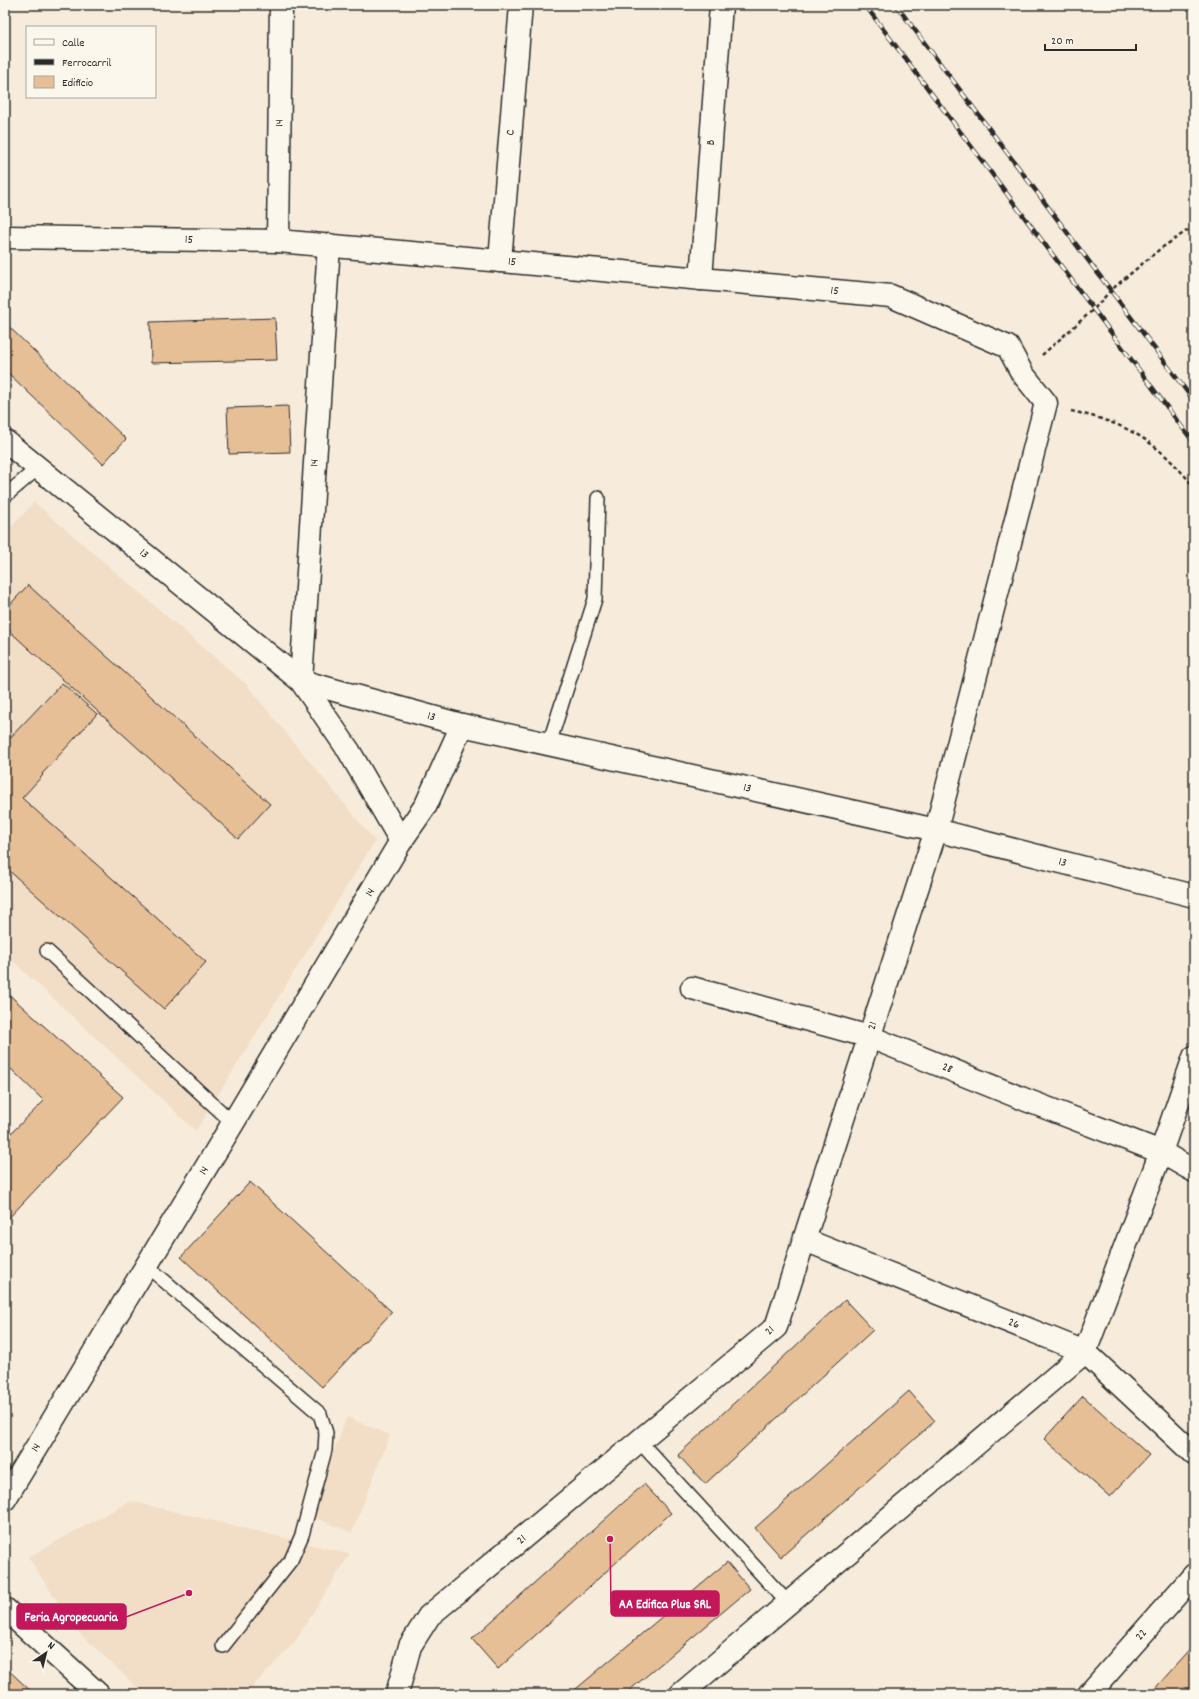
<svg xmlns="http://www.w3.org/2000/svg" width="1199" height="1699" font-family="Dekko,sans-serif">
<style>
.built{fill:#f2dec7}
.building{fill:#e7bf97;stroke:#2b2b2b}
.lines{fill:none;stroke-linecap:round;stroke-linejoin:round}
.lane-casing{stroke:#2b2b2b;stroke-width:16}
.street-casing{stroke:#2b2b2b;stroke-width:25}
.path{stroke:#2b2b2b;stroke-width:2.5;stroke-dasharray:4 3;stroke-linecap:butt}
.lane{stroke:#fbf7ec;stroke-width:13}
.street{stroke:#fbf7ec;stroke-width:22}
.rail-casing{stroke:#2b2b2b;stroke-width:4.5}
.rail{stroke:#fbf7ec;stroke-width:3;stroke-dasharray:9;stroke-linecap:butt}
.labels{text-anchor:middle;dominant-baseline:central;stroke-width:3.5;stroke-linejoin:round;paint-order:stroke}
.street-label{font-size:12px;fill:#2b2b2b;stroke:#fbf7ec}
.leader{fill:none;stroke:#c2185b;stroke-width:1.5}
.callout-dot{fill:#c2185b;stroke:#fbf7ec;stroke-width:1.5}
.callout{fill:#c2185b;stroke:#c2185b;stroke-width:1.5}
.callout-label{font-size:13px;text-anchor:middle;font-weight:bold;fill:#fff}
</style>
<rect width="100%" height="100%" fill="#f7ecdb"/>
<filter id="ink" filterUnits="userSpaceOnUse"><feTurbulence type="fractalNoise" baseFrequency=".025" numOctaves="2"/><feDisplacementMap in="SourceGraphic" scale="8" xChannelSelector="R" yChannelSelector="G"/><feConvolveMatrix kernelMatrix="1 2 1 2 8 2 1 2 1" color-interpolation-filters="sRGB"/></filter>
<g filter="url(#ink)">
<path class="built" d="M34 502 246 684 375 841 196 1131 5 954V534Z
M347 1417 390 1435 352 1533 309 1515Z
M130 1501 273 1535 350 1554 294 1643 246 1694H144L75 1629 28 1557Z"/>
<path class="building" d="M275 318 277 360 151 363 150 322Z
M5 323 126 439 103 464 5 370Z
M288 406 290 452 229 454 227 408Z
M28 585 270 804 238 839 5 627V610Z
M62 683 97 714 42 774 43 775 22 798 206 962 164 1009 5 867V740L6 742Z
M5 991 123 1097 5 1222V1139L44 1101 10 1068 5 1073Z
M250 1182 392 1312 322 1387 181 1257Z
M845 1300 873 1330 705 1484 678 1455Z
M909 1391 935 1421 781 1557 755 1528Z
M1083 1396 1149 1455 1110 1497 1044 1439Z
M644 1484 671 1513 498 1669 472 1639Z
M727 1562 750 1589 625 1694H570Z
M1194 1645V1694H1150Z
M5 1667 34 1694H5Z"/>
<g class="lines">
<g class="lane-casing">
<path id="lane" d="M5 496 39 467
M549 744 595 599 598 498
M47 951 233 1123
M147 1266 320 1414 326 1433 325 1450 302 1535 291 1560 223 1646
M640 1442 788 1603"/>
</g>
<g class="street-casing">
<g id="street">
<path id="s1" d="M5 237 278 241 891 296 1008 347 1022 373 1046 403 936 830 776 1327 429 1616 410 1646 397 1694"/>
<path id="s2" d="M278 241 281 5"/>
<path id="s3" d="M329 245 301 681 462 725 936 830 1194 896"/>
<path id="s4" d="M500 261 521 5"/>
<path id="s5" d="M701 279 721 5"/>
<path id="s6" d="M5 441 301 681 349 751 401 841"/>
<path id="s7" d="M692 988 870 1037 1026 1100 1161 1152 1194 1171"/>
<path id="s8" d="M805 1240 1085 1352 1194 1454"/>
<path id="s9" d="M5 1499 233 1123 401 841 426 805 462 725"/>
<path d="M5 1609 98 1694"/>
<path d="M681 1694 1085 1352 1161 1152 1194 1057"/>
<path id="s10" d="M1089 1694 1194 1575"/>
</g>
</g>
<path class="path" d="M1042 355 1094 309 1111 290 1160 249 1194 226
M1071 411C1084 414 1097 417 1110 422 1146 435 1170 457 1194 487"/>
<use href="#lane" class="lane"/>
<use href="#street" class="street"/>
<g class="rail-casing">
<path id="rail" d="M865 5 1194 443
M896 5 1194 401"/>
</g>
<use href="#rail" class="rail"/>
</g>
</g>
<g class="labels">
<g class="street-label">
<text stroke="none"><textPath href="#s2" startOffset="118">14</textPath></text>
<text stroke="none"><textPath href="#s4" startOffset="129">C</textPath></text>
<text stroke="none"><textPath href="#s5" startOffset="137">B</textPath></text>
<text stroke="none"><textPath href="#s1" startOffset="184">15</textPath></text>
<text stroke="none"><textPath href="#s1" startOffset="508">15</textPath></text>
<text stroke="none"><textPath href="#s1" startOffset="832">15</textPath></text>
<text transform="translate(315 463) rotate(-86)">14</text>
<text stroke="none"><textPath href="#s6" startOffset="179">13</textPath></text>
<text stroke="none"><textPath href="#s3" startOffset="572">13</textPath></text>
<text stroke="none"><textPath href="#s3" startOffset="896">13</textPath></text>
<text stroke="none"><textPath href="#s3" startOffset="1220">13</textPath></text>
<text stroke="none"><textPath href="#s9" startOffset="708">14</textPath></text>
<text transform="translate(873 1026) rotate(-72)">21</text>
<text stroke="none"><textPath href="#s7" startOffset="268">28</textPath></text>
<text stroke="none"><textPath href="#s9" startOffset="384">14</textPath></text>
<text stroke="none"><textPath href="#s8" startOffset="225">26</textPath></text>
<text transform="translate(770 1331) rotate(-44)">21</text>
<text stroke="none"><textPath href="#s9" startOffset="60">14</textPath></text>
<text transform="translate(522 1540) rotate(-40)">21</text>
<text stroke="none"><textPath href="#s10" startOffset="79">22</textPath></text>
</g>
</g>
<path class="leader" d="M610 1539L611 1604M189 1593L126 1617"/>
<g class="callout-dot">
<circle cx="610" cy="1539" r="4"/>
<circle cx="189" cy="1593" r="4"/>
</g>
<g class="callout">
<rect x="611" y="1591" width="108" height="25" rx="4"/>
<rect x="17" y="1604" width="109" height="25" rx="4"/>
</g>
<g class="callout-label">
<text x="665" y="1608">AA Edifica Plus SRL</text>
<text x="71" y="1621">Feria Agropecuaria</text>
</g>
<rect width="1199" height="1699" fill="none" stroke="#fbf7ec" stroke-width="20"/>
<rect x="10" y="10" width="1179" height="1679" fill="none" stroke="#2b2b2b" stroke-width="1.5" filter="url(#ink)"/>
<rect x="26" y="26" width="130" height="72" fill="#fbf7ec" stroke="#a8a59f"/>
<rect x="34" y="39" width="20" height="6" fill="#fbf7ec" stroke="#a8a59f"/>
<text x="62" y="46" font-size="12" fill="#2b2b2b">Calle</text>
<rect x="34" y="59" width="20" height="6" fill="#2b2b2b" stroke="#a8a59f"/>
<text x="62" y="66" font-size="12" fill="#2b2b2b">Ferrocarril</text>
<rect x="34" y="76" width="20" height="12" fill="#e7bf97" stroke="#a8a59f"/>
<text x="62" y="86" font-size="12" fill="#2b2b2b">Edificio</text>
<g transform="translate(46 1653) rotate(35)" stroke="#fbf7ec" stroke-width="3" paint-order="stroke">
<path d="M0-3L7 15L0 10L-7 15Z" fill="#2b2b2b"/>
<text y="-6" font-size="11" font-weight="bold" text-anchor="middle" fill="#2b2b2b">N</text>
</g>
<path d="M1045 44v6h91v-6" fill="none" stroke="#2b2b2b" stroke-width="2"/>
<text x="1051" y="44" font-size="12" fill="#2b2b2b" stroke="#fbf7ec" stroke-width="3" paint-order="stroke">20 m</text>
</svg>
